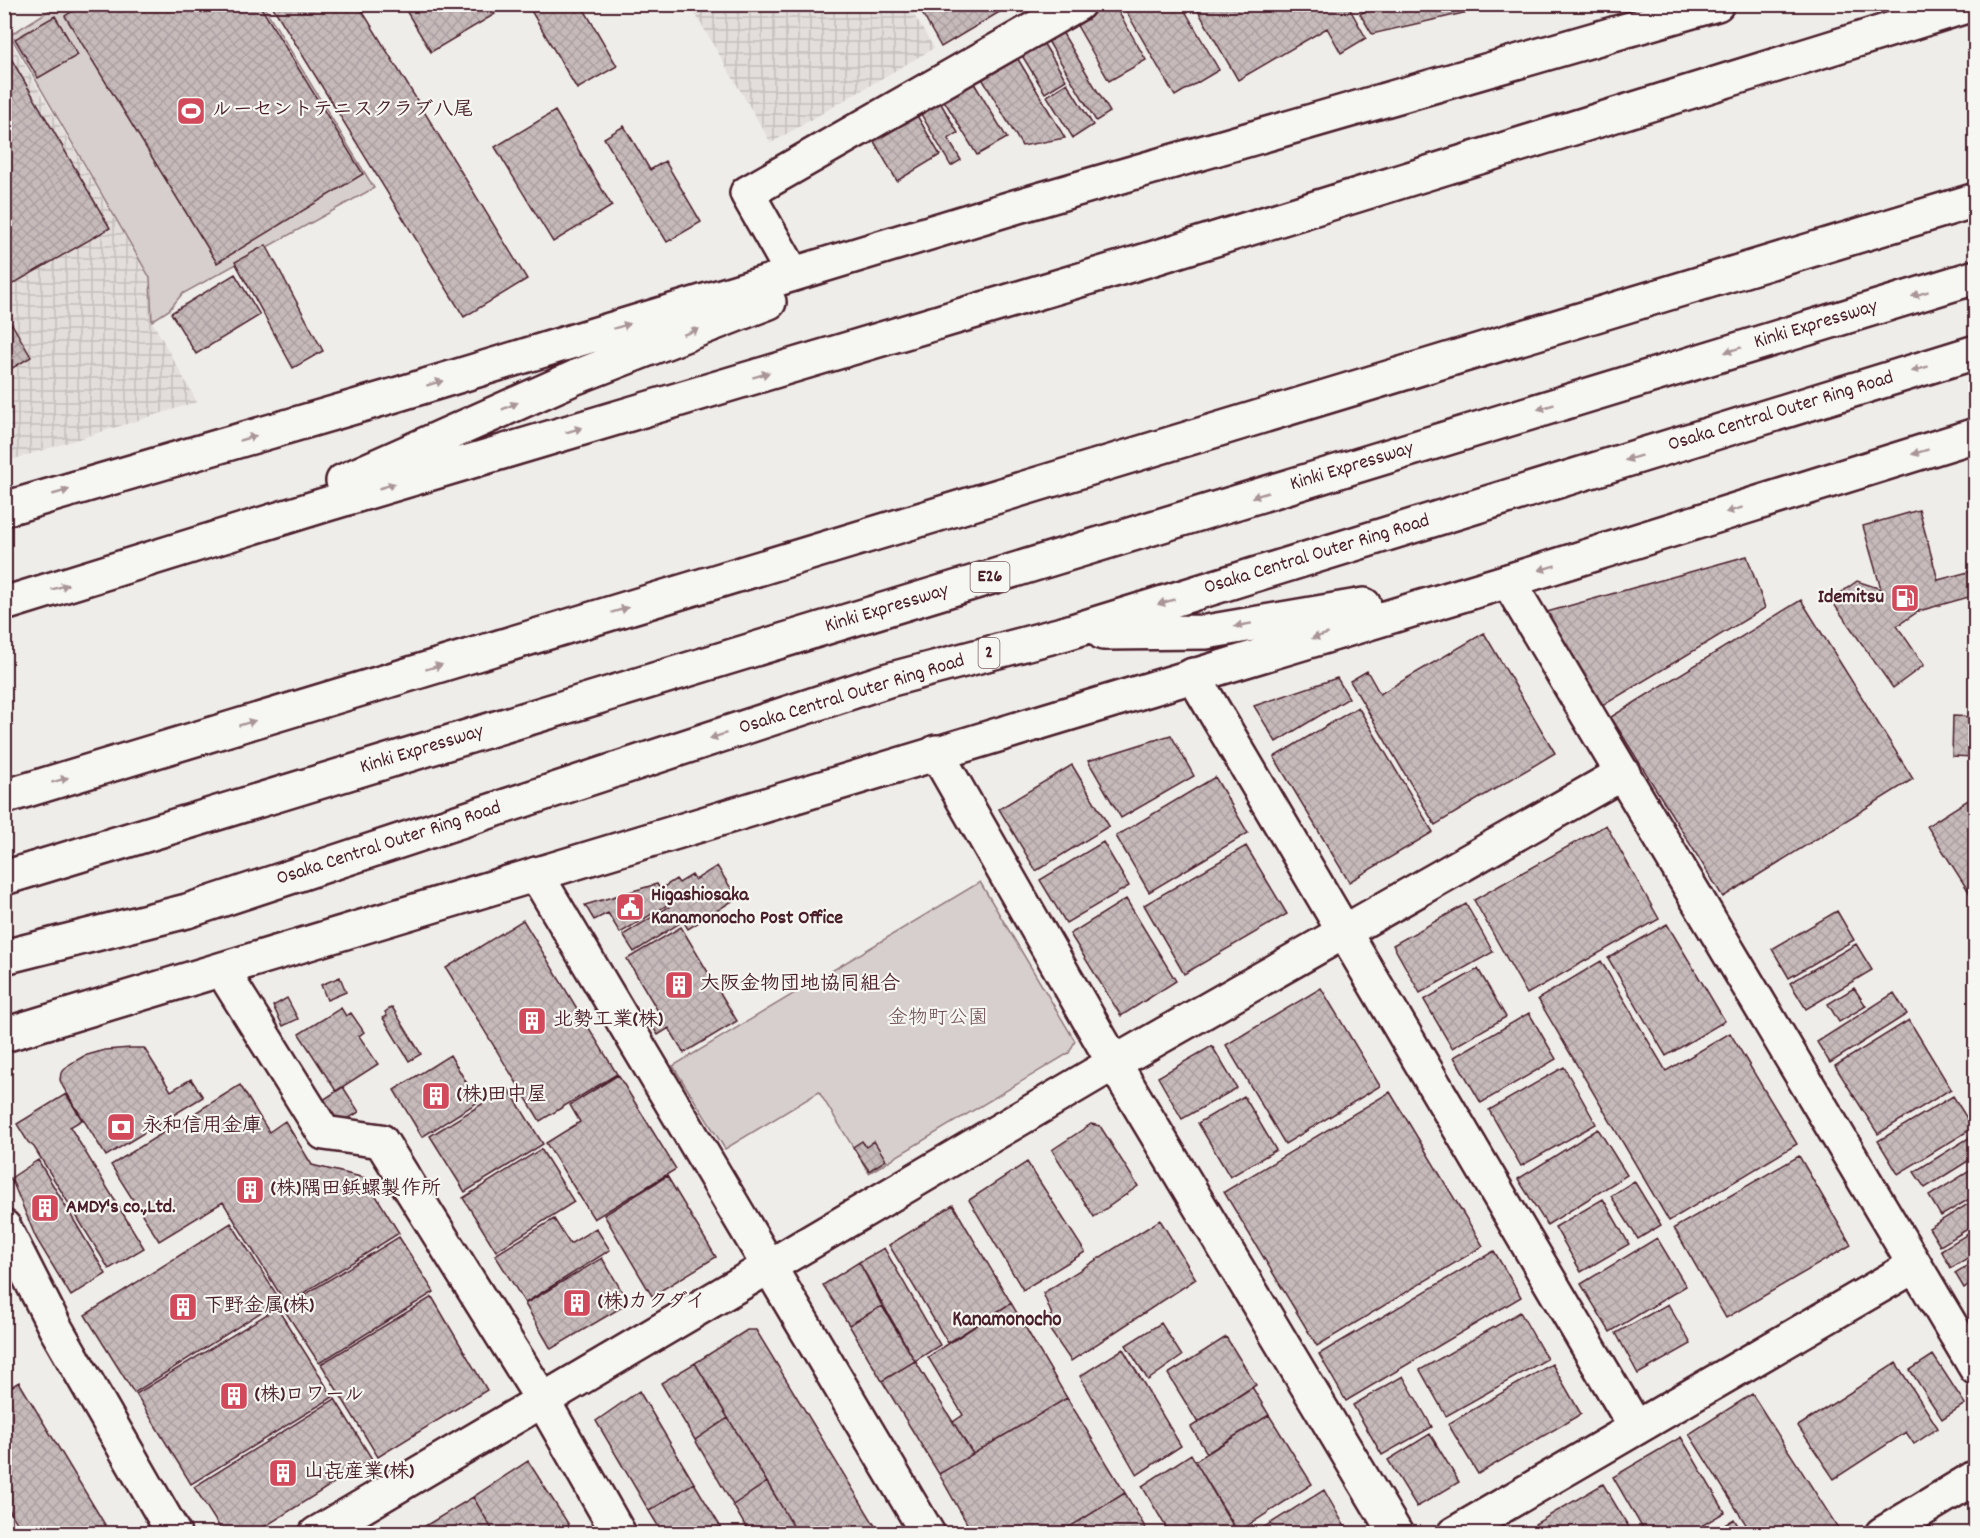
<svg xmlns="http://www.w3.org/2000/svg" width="1980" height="1538" font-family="Dekko,'Klee One',sans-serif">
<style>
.industrial{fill:url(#industrial-grid)}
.green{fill:#d7cfce;stroke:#90777c;stroke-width:1.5}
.building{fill:url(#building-cross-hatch);stroke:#4a1f2b;stroke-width:1.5}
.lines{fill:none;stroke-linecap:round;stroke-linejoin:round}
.minor-casing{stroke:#4a1f2b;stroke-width:38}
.major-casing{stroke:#4a1f2b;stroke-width:38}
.highway-casing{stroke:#4a1f2b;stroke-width:38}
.minor{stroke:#f6f6f2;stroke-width:33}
.major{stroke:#f6f6f2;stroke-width:33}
.highway{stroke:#f6f6f2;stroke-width:33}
.oneway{fill:#a99598}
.labels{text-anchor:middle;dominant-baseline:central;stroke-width:4.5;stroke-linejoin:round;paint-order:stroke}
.shield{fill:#f6f6f2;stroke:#7e6067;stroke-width:1.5}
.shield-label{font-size:18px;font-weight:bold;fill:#4a1f2b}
.poi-label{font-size:20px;font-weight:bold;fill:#4a1f2b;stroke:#f6f6f2;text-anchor:start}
.street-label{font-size:20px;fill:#4a1f2b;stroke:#f6f6f2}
.park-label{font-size:20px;fill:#6d4b54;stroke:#f6f6f2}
.neighbourhood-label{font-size:21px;font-weight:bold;fill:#4a1f2b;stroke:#f6f6f2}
</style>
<defs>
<pattern id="industrial-grid" width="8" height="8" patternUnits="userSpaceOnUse" patternTransform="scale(1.5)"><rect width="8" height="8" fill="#e3dedc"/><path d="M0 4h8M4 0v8" fill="none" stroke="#c4bebd"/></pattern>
<pattern id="building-cross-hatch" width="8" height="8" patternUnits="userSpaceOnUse" patternTransform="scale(1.5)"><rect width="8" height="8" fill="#c6babb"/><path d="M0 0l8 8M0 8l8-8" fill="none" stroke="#ac9fa1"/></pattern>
</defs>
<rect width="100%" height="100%" fill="#efedea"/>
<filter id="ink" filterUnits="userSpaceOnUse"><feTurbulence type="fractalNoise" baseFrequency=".0167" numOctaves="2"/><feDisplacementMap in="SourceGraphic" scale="12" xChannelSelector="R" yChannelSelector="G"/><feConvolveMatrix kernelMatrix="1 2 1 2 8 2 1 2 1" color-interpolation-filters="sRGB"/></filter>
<g filter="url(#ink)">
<path class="industrial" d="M690 5H908L934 48 771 143Z
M7 35 149 278 152 321 197 402 5 462 4 37Z"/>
<path class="green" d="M58 5H263L374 188 182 294 169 310 152 321 150 278 10 35Z
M980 882 1075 1041 1069 1053 869 1173 819 1092 725 1149 673 1066Z"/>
<path class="building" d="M83 4H259L363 174 217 263 65 16Z
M271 4H358L527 279 464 317Z
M402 4H489L495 14 431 52Z
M537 4H581L617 66 577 89 530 9Z
M917 4H1013L941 47Z
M1106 4H1114L1146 60 1109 81 1075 22Z
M1122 4H1181L1219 70 1175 96Z
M1194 4H1347L1366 38 1341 53 1327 28 1238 80Z
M1377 4H1464L1468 12 1372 34 1360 14Z
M55 16 78 55 38 78 15 39Z
M1059 27 1110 112 1096 121 1045 36Z
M1039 36 1066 80 1045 93 1018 49Z
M1012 49 1065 138 1022 146 977 70Z
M6 50 110 228 11 285 4 273V51Z
M969 75 1007 138 977 155 939 92Z
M1067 83 1093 125 1073 138 1047 96Z
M936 95 958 133 948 139 961 160 951 166 917 107Z
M912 107 940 155 897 181 869 133Z
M555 111 612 206 553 242 495 147Z
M624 126 650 170 665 161 701 222 667 242 604 138Z
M266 245 323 351 293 368 235 262Z
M235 274 260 315 196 354 171 313Z
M12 324 31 357 4 373V328Z
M1919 510 1938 580 1976 570V595L1919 611 1897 626 1924 665 1893 688 1831 600 1857 581 1881 589 1863 526Z
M1747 556 1765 608 1602 706 1547 612Z
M1801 600 1913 779 1723 897 1611 717Z
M1484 633 1555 753 1435 825 1350 681 1367 671 1380 694Z
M1337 678 1349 698 1276 742 1254 706Z
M1358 707 1433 832 1349 882 1274 757Z
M1953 716 1976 717V757L1952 756Z
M1171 735 1194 776 1121 818 1088 761Z
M1072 765 1109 826 1036 871 999 809Z
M1215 777 1248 833 1149 892 1116 836Z
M1976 795V903L1927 826Z
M1606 825 1659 919 1527 994 1474 900Z
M1103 842 1129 886 1066 923 1040 880Z
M1246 846 1287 914 1184 974 1144 905Z
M717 866 737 898 688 929 683 921 634 952 623 935 672 905 662 888 676 879 679 883 692 875 695 880Z
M657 884 669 904 620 933 608 913 594 920 585 905Z
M1126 899 1176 981 1121 1016 1070 934Z
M1466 904 1493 952 1420 993 1393 945Z
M1837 911 1854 940 1789 978 1772 949Z
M523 920 617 1074 540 1121 446 968Z
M1667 924 1725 1021 1666 1056 1608 958Z
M681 927 737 1021 684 1053 669 1028 658 1035 647 1018 658 1011 627 959Z
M1856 944 1872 970 1806 1009 1790 983Z
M1601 961 1666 1071 1730 1033 1797 1144 1669 1221 1538 999Z
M1478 969 1506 1017 1452 1048 1424 1000Z
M340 977 346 992 327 1000 321 985Z
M1321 988 1380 1086 1285 1144 1226 1045Z
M1854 988 1866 1006 1839 1022 1828 1004Z
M1894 993 1907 1014 1830 1063 1817 1042Z
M287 998 298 1019 283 1026 273 1006Z
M392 1007 421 1054 409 1061 383 1018 387 1016 385 1012Z
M341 1008 346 1016 351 1013 364 1032 359 1036 378 1064 336 1091 299 1034Z
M1529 1013 1556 1059 1481 1103 1454 1057Z
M1909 1020 1951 1089 1878 1134 1835 1066Z
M1212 1046 1237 1088 1182 1119 1158 1077Z
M131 1048H144L171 1091 191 1079 203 1097 106 1156 63 1087 60 1080 61 1073 70 1064 84 1056 105 1050Z
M450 1055 478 1102 422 1137 394 1090Z
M1564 1067 1596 1124 1521 1166 1489 1110Z
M618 1075 676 1169 594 1219 546 1143 580 1122 570 1105Z
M240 1085 269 1132 285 1121 312 1165 365 1178 399 1233 286 1304 223 1202 159 1241 111 1165Z
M343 1087 359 1112 339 1124 323 1100Z
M508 1088 543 1144 465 1192 430 1136Z
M1390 1092 1483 1246 1317 1346 1224 1192Z
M66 1094 82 1120 70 1127 144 1248 109 1269 34 1147 28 1142 17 1124Z
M1244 1096 1276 1150 1230 1177 1198 1123Z
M1953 1096 1973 1128 1898 1174 1878 1141Z
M1091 1124 1100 1126 1138 1186 1094 1217 1052 1150Z
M1598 1129 1627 1175 1547 1225 1518 1179Z
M1975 1134 1976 1156 1925 1188 1914 1172Z
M862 1141 866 1147 874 1141 886 1160 869 1171 853 1147Z
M541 1149 574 1202 496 1251 463 1198Z
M1799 1156 1851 1245 1726 1318 1674 1228Z
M38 1160 106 1274 71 1296 36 1238 11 1178Z
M1027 1162 1085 1252 1023 1290 969 1200Z
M1976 1167V1195L1941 1216 1929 1196Z
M667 1176 716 1257 652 1296 604 1215Z
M1634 1181 1661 1225 1638 1239 1611 1196Z
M1603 1199 1629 1244 1581 1272 1555 1227Z
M1976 1199V1224L1940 1246 1929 1228Z
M953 1205 1011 1303 948 1343 889 1245Z
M554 1219 570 1244 596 1228 610 1250 525 1303 495 1255Z
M1160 1220 1196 1279 1071 1361 1043 1320 1052 1315 1043 1293Z
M231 1223 280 1300 134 1393 85 1315Z
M1976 1229V1253L1951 1268 1941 1250Z
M399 1237 434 1292 319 1363 283 1308Z
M1657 1238 1686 1286 1610 1332 1581 1284Z
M884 1248 940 1345 915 1361 859 1262Z
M1494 1251 1521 1297 1346 1401 1319 1354Z
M602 1258 629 1303 551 1349 525 1304Z
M1976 1260V1281L1964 1288 1955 1273Z
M859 1262 882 1306 849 1325 823 1285Z
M432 1297 487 1390 378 1457 321 1364Z
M1011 1303 1067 1398 973 1454 953 1422 963 1415 928 1357Z
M1668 1304 1691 1344 1638 1374 1616 1333Z
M882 1306 915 1361 882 1381 849 1325Z
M277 1308 333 1397 191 1484 136 1394Z
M1520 1312 1547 1359 1446 1416 1420 1370Z
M1161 1323 1182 1356 1148 1380 1126 1345Z
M747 1330H756L880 1534H798L695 1363Z
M1226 1337 1256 1385 1198 1423 1168 1374Z
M1123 1349 1181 1446 1137 1475 1080 1376Z
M1933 1355 1965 1404 1942 1419 1910 1370Z
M915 1361 973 1454 939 1474 882 1381Z
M695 1363 728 1418 695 1440 661 1383Z
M1896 1363 1938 1428 1914 1444 1906 1432 1834 1479 1798 1426Z
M1552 1364 1581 1414 1478 1474 1448 1424Z
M1403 1376 1432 1427 1382 1455 1353 1405Z
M19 1382 107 1528 98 1534H24L4 1502V1391Z
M1252 1387 1269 1415 1207 1453 1191 1427Z
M639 1391 694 1483 649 1511 596 1421Z
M1752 1394 1842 1534H1752L1689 1434Z
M1067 1398 1125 1493 1058 1534H973L939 1474Z
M335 1399 372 1459 253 1534H224L194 1487Z
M1269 1415 1312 1484 1238 1532 1195 1461Z
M728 1418 767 1482 733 1505 695 1440Z
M1430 1434 1459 1482 1417 1507 1388 1460Z
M1681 1437 1725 1512 1688 1534H1646L1613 1477Z
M1191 1454 1195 1461 1238 1534H1170L1142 1486Z
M528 1461 569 1525 557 1534H495L473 1497Z
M767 1482 798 1534H750L733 1505Z
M694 1483 725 1534H663L649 1511Z
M1603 1484 1633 1534H1540L1535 1524Z
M1324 1490 1349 1534H1253Z
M1125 1493 1149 1534H1058Z
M473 1497 495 1534H429L425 1526Z
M1734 1519 1743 1534H1710Z"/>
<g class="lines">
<g class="minor-casing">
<path id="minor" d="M793 274 747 193 1078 4
M1508 581 1976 1368
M1193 675 1636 1428
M936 752 1114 1063 1396 1534
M536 874 928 1534
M222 970 324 1133 381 1141 542 1399 619 1534
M4 1227 56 1329 174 1534
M316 1534 1114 1063 1623 773
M1454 1534 1914 1266
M1882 1534 1976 1477"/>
</g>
<g class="major-casing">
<path id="major" d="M343 481 576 377 769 302
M4 509 392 396 1018 206 1717 4
M4 604 324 505 1154 258 1973 4
M1103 633 1206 632 1364 605
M4 957 187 911 888 680 1066 633 1976 352
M4 1035 1508 581 1976 435"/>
</g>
<g class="highway-casing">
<path id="highway" d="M4 797 1976 200
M4 878 1976 277"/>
</g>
<use href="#minor" class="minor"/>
<use href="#major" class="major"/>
<use href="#highway" class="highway"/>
</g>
<defs><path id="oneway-solid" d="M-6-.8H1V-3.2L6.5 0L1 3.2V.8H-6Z" transform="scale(1.5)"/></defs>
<g class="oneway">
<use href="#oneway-solid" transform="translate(1920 294) rotate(163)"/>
<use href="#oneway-solid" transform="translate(622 326) rotate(-17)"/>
<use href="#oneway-solid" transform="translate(691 332) rotate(-21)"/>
<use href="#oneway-solid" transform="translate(1733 350) rotate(163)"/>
<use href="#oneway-solid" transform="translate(1920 369) rotate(163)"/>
<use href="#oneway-solid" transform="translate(761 375) rotate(-17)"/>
<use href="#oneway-solid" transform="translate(435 383) rotate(-17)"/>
<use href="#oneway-solid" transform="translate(510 406) rotate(-24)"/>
<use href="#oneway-solid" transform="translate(1546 407) rotate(163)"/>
<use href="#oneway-solid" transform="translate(574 430) rotate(-17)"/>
<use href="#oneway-solid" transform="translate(248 438) rotate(-16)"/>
<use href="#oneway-solid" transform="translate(1920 452) rotate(163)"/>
<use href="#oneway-solid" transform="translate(1633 458) rotate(163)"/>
<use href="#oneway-solid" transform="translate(387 486) rotate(-17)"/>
<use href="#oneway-solid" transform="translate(61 492) rotate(-16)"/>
<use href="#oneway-solid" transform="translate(1260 495) rotate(163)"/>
<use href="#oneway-solid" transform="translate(1734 510) rotate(163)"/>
<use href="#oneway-solid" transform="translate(1547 568) rotate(163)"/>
<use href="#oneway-solid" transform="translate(60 587) rotate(-17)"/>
<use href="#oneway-solid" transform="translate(1166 602) rotate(163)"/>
<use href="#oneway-solid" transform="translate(620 610) rotate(-17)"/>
<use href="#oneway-solid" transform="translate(1243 625) rotate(170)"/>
<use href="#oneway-solid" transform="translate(1320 636) rotate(163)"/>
<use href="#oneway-solid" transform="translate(434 667) rotate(-17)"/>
<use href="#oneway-solid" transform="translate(247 723) rotate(-17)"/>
<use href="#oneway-solid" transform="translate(718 736) rotate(162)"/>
<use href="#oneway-solid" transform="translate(60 780) rotate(-17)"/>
</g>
</g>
<defs>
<g id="stadium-square" transform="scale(1.5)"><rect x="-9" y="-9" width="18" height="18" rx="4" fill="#d1495b" stroke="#f6f6f2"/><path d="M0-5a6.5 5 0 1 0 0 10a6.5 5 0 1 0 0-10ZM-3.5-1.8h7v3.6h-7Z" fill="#fff"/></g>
<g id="fuel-square" transform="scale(1.5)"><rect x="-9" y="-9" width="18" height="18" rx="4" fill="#d1495b" stroke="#f6f6f2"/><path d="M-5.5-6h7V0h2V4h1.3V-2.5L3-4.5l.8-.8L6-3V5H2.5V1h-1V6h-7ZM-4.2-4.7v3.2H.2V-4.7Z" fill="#fff"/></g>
<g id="civic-square" transform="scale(1.5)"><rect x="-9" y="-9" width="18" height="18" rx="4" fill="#d1495b" stroke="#f6f6f2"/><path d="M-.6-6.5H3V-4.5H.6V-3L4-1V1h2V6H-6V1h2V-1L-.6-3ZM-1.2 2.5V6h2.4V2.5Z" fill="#fff"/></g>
<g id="building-square" transform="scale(1.5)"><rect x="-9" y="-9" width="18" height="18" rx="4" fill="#d1495b" stroke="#f6f6f2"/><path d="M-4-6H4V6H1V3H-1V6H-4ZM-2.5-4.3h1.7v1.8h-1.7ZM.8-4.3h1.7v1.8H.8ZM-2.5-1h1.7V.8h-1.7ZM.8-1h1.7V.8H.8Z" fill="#fff"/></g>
<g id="bank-square" transform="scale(1.5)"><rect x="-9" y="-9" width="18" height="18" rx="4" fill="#d1495b" stroke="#f6f6f2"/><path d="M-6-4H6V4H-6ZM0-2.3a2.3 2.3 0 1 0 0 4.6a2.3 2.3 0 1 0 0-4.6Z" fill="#fff"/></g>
</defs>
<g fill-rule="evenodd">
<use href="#stadium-square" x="191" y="111"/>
<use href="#fuel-square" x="1905" y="598"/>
<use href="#civic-square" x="630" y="907"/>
<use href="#building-square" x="679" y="985"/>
<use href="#building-square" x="532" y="1021"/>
<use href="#building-square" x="436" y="1096"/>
<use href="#bank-square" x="121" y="1127"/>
<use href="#building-square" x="250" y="1190"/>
<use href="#building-square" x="45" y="1208"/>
<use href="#building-square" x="577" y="1303"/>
<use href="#building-square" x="183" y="1307"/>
<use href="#building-square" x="234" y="1396"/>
<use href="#building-square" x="283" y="1473"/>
</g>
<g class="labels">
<g class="shield">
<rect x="970.5" y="562" width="39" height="30" rx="4.5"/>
<rect x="978.5" y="638" width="21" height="30" rx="4.5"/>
</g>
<g class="shield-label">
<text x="990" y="577">E26</text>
<text x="989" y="653">2</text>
</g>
<g class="poi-label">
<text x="212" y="111">ルーセントテニスクラブ八尾</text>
<text x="1884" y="598" text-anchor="end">Idemitsu</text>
<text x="651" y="896">Higashiosaka<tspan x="651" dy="23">Kanamonocho Post Office</tspan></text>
<text x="700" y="985">大阪金物団地協同組合</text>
<text x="553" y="1021">北勢工業(株)</text>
<text x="457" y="1096">(株)田中屋</text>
<text x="142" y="1127">永和信用金庫</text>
<text x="271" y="1190">(株)隅田鋲螺製作所</text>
<text x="66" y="1208">AMDY's co.,Ltd.</text>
<text x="598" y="1303">(株)カクダイ</text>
<text x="204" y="1307">下野金属(株)</text>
<text x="255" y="1396">(株)ロワール</text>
<text x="304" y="1473">山㐂産業(株)</text>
</g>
<g class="street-label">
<text transform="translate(1816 325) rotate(-17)">Kinki Expressway</text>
<text transform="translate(1781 412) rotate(-17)">Osaka Central Outer Ring Road</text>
<text transform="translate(1352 467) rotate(-17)">Kinki Expressway</text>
<text transform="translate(1317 555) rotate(-17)">Osaka Central Outer Ring Road</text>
<text transform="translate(887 609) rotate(-17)">Kinki Expressway</text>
<text transform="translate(852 695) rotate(-17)">Osaka Central Outer Ring Road</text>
<text transform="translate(422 750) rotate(-17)">Kinki Expressway</text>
<text transform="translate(389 844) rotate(-18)">Osaka Central Outer Ring Road</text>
</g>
<g class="park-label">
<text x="938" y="1019">金物町公園</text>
</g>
<g class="neighbourhood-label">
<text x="1007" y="1321">Kanamonocho</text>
</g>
</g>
<rect width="1980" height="1538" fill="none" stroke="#f6f6f2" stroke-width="24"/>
<rect x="12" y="12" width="1956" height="1514" fill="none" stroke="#4a1f2b" stroke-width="2" filter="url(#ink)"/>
</svg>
